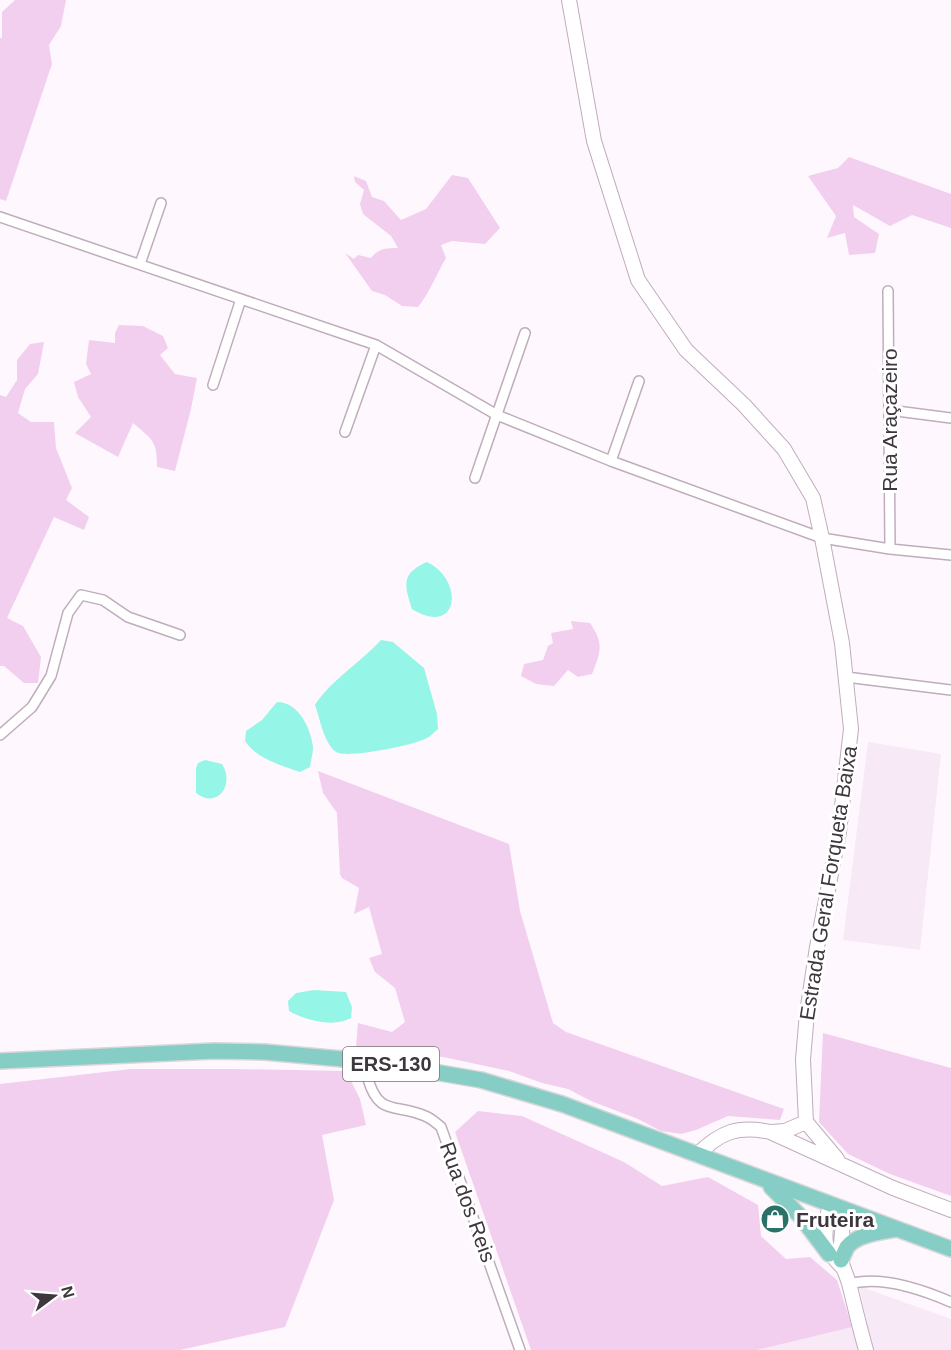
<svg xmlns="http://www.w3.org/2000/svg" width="951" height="1350" font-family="Arial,sans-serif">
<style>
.built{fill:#f8e9f6}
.green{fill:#f2cfee}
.water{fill:#95f5e6}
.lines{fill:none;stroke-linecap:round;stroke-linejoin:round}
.street-casing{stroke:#bfadbd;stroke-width:12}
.secondary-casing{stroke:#bfadbd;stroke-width:16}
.primary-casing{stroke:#d8d7d8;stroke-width:18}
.street{stroke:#fff;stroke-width:9}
.secondary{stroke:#fff;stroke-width:14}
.primary{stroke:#86cec5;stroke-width:15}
.labels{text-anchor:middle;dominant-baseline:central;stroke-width:6;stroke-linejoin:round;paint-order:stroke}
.shield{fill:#fff;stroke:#787377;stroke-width:1.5}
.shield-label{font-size:20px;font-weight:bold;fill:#3e373d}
.street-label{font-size:21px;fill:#3e373d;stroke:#fff}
.poi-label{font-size:21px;font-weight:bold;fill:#3e373d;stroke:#fff;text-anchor:start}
</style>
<rect width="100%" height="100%" fill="#fff7fe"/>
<path class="built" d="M868 742 941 754 920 950 843 940Z
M859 1286 951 1319V1350H757L867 1322Z"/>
<path class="green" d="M15 0H66L61 26 49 45 52 64 6 201 0 199V39L2 37V12Z
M849 157 951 194V228L912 215 890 226 853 205 854 217 879 234 875 253 849 255 845 233 827 238 836 216 808 176 838 168Z
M452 175 468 178 500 228 485 244 452 241 441 245 446 258C436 275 430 292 418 307L402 306 385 295 372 291 345 253 354 259 358 255 371 258C379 248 386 248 398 248L391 236 363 214 360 204 364 190 355 182 354 176 366 181 372 197 384 201 401 220 426 209Z
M119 325 143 326 163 336 168 348 160 355 175 374 197 378 191 409 175 471 157 467C157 441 153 440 133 423L118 457 75 433 91 417 78 397 74 382 91 374 86 364 89 340 115 343V333Z
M44 342 38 374 25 389 18 413 31 422H54L56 448 72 488 66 500 89 517 84 530 54 517 7 618 23 626 41 657 38 683H24L4 666H0V395L6 397 17 380V360L30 344Z
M571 621 590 623C604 643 601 652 592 674L578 677 568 670 554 686 536 684 521 676 524 664 543 660 548 646 553 643 551 633 573 629Z
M318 771 509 844 520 911 553 1023 566 1032 784 1109 780 1120 728 1116 696 1130 681 1134 661 1131 638 1119 591 1101 568 1089 542 1083 509 1071 443 1057 356 1047 358 1023 392 1032 405 1022 395 988 375 972 369 958 382 954 369 907 354 914 359 888 342 878 340 874 337 813 323 793Z
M823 1033 951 1068V1196L890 1174 848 1154 819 1122Z
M131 1069H234L346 1071 360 1099 366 1125 322 1135 334 1200 285 1327 180 1350H0V1084Z
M478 1111 522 1116 624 1162 662 1186 708 1177 758 1205 761 1236 786 1259 810 1257 837 1280 852 1327 757 1350H531L455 1132Z"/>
<path class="water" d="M427 562C465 580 459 638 412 609 404 585 401 573 427 562Z
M381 640 393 642 424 668 437 714 438 729C434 732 431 736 427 738 416 745 346 759 336 752 324 743 320 719 315 705 330 681 361 662 381 640Z
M277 702C299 702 311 729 313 747 313 754 311 760 310 767L300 772C280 765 257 759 245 741L246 731 262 720Z
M205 760 222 764C235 784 218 810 196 793V768L198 763Z
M314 990 346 992 352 1007 351 1018C334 1028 305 1020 289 1011L288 1001 296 993Z"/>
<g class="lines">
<g class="street-casing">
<path id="street" d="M0 217 376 345 497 415 611 461 822 538 890 549 951 555
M140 264 161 203
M888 291 890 549
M213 385 241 299
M889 410 951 418
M345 432 376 345
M611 461 639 381
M475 478 525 333
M846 677 951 690
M0 735 32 707 51 676 68 613 81 595 103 600 128 617 180 635
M376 1062 368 1079C379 1117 396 1103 425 1116 431 1118 436 1123 441 1127L520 1350
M849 1284C881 1275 921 1289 951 1302"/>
</g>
<g class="secondary-casing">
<path id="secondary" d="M569 0 594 141 638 280 686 350 744 405 784 449 813 498 822 538 842 643 851 729 839 832 817 947 807 1013 803 1059 806 1122
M806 1122 837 1159
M771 1132 785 1131 806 1122
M697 1155C720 1132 738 1125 770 1132L893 1188 951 1210
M844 1269C823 1248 823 1242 828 1213L835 1207C849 1221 838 1242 841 1260 843 1269 848 1278 850 1287 855 1308 860 1329 866 1350"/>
</g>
<g class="primary-casing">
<path id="primary" d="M0 1061 214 1051 264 1052 376 1062 481 1080 562 1104 951 1249
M771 1187 801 1217 829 1254
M841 1260C843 1256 845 1251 847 1247 857 1234 882 1232 897 1229"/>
</g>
<use href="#street" class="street"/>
<use href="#secondary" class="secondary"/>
<use href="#primary" class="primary"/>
</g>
<defs>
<g id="shop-disc" transform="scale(1.5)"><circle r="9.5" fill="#2a7167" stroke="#fff"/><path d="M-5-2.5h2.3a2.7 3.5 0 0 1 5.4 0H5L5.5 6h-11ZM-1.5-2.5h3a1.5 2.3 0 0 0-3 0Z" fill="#fff"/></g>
</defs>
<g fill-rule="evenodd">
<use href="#shop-disc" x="775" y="1219"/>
</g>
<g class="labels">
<rect class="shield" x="343" y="1047" width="96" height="34" rx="4.5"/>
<g class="shield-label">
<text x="391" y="1064">ERS-130</text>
</g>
<g class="street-label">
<text transform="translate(889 420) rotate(-90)">Rua Araçazeiro</text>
<text transform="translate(828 883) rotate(-81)">Estrada Geral Forqueta Baixa</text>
<text transform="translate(468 1202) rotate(70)">Rua dos Reis</text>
</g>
<g class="poi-label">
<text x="796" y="1219">Fruteira</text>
</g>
</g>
<g transform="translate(54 1296) rotate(74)" stroke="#ffffff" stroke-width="4.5" paint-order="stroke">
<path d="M0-4.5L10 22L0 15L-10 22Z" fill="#3e373d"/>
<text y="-9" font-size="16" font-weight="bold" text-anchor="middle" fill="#3e373d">N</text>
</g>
</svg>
